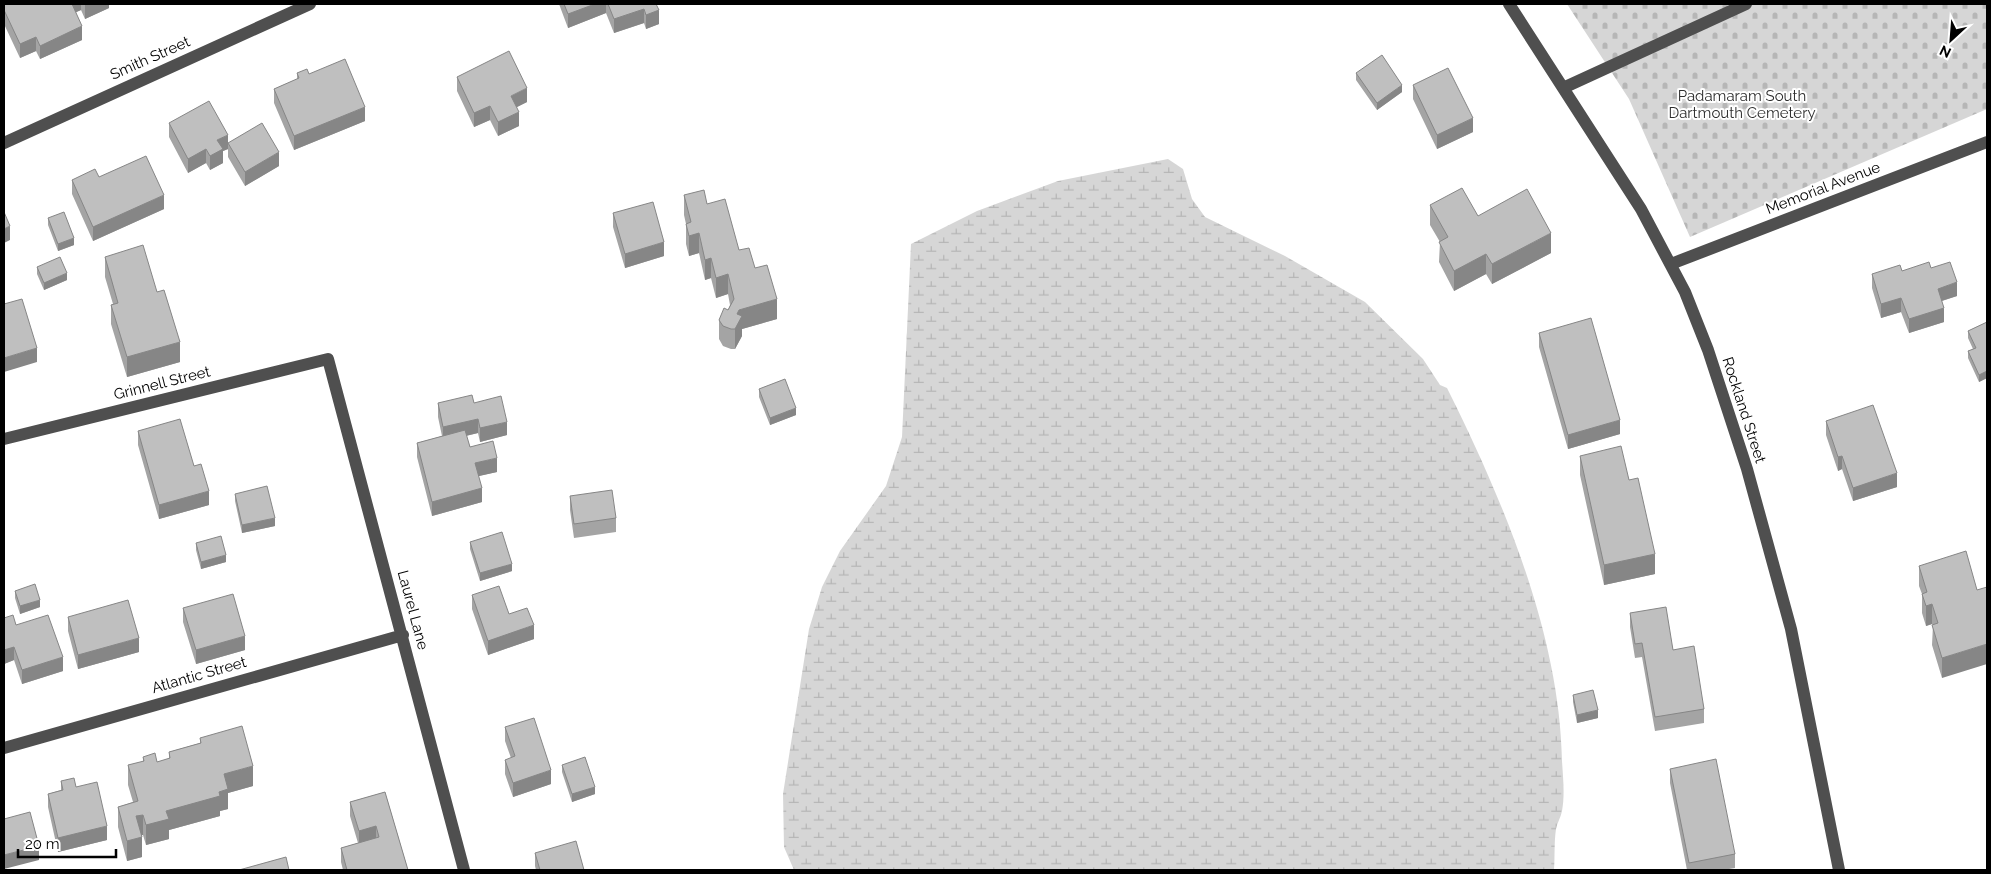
<svg xmlns="http://www.w3.org/2000/svg" width="1991" height="874" font-family="Raleway,sans-serif">
<style>
.wetland{fill:url(#wetland-marsh)}
.cemetery{fill:url(#cemetery-stones)}
.lines{fill:none;stroke-linecap:round;stroke-linejoin:round}
.minor{stroke:#4f4f4f;stroke-width:12}
.wall{fill:#a4a4a4}
.shaded-wall{fill:#868686}
.building{fill:#bfbfbf;stroke:#868686}
.labels{text-anchor:middle;dominant-baseline:central;stroke-width:4;stroke-linejoin:round;paint-order:stroke}
.street-label{font-size:15px;fill:#000;stroke:#fff}
.park-label{font-size:15px;fill:#2d2d2d;stroke:#fff}
</style>
<defs>
<pattern id="wetland-marsh" width="20" height="14" patternUnits="userSpaceOnUse" patternTransform="scale(1.25)"><rect width="20" height="14" fill="#d6d6d6"/><path d="M1 5h8M5 5V1M11 12h8M15 12V8" fill="none" stroke="#b6b6b6"/></pattern>
<pattern id="cemetery-stones" width="16" height="16" patternUnits="userSpaceOnUse" patternTransform="scale(1.25)"><rect width="16" height="16" fill="#d6d6d6"/><path d="M2 7V4a2 2 0 0 1 4 0v3zM10 15v-3a2 2 0 0 1 4 0v3z" fill="#b6b6b6"/></pattern>
</defs>
<rect width="100%" height="100%" fill="#fff"/>
<path class="wetland" d="M1168 159 1183 169 1192 199 1205 217 1285 256 1365 302 1423 359 1440 385 1447 388C1503 500 1560 635 1562 761 1563 777 1565 795 1562 811 1561 817 1557 823 1556 829 1554 842 1555 857 1554 870H794L784 847 783 794 809 629 822 587 840 551 886 486 902 437 911 244 977 211 1058 181Z"/>
<path class="cemetery" d="M1567 4H1987V109L1690 237 1629 99Z"/>
<g class="lines">
<path class="minor" d="M1509 4 1641 209 1685 292 1708 350 1747 469 1791 629 1839 870
M1563 88 1746 4
M4 143 310 4
M1671 264 1987 142
M4 439 328 359 464 870
M4 748 403 635"/>
</g>
<path class="wall" d="M4 4H109V8L85 19 81 10 76 12 82 40 40 59 36 51 20 58 4 24Z
M559 4H656L659 24 646 29 644 23 614 33 606 13 568 28Z
M297 73 309 74 365 121 294 150 274 103V89L297 79Z
M1356 73 1402 92 1377 110 1356 80Z
M457 77 527 102 517 107 519 126 498 136 490 120 474 127 457 91Z
M1413 85 1473 132 1437 149 1413 99Z
M169 123 228 149 223 151V163L210 170 206 163 188 173 169 137Z
M228 143 279 166 245 186 228 157Z
M99 177 164 209 93 241 72 194V180Z
M684 195 707 204 739 250 755 268 777 319 742 329V336L735 349H731L723 346 719 339V320L728 310 730 305 728 294 716 298 711 278 705 280 699 253 689 256 686 244V224L684 215Z
M1430 205 1478 216 1551 253 1492 284 1486 274 1454 291 1439 262 1440 242 1430 225Z
M613 213 664 256 625 268 613 227Z
M48 218 74 245 58 251 48 225Z
M105 257 157 292 180 362 127 377 111 324V305L113 304 105 277Z
M37 267 67 280 44 290 37 274Z
M1931 268 1957 296 1942 301 1944 322 1909 333 1901 312 1881 318 1872 288V274Z
M1987 322V378L1979 382 1968 358V351L1973 349 1968 338V331Z
M1539 333 1620 434 1568 449 1539 347Z
M759 389 796 415 770 425 759 397Z
M438 403H474L507 435 480 442 478 433 466 436 470 447 497 472 478 476 482 502 432 516 417 457V443L442 436 438 417Z
M1826 421 1897 487 1853 501 1842 469 1838 471 1826 435Z
M138 431 194 466 209 505 159 519 138 445Z
M1580 456 1629 480 1655 574 1604 585 1580 475Z
M235 494 275 526 242 533 235 501Z
M570 496 616 518V532L574 538 570 510Z
M470 542 512 571 480 581 470 549Z
M196 543 226 562 201 569 196 550Z
M1919 566 1977 590 1942 678 1932 645 1933 625 1932 624 1926 626 1922 613V594L1919 586Z
M15 591 40 607 20 614 15 598Z
M472 595 509 614 534 639 488 655 472 609Z
M183 608 245 650 196 664 183 622Z
M1630 613 1673 650 1704 709V723L1655 731 1642 657 1635 658 1630 627Z
M68 617 139 652 78 669 68 631Z
M16 625 63 671 22 684 14 660 4 664Z
M1573 695 1598 718 1577 723 1573 702Z
M505 727 551 784 513 797 505 774V760L511 758 505 741Z
M200 738 253 786 228 793V809L220 811V816L169 830V839L146 845 143 835H141L142 857 127 861 118 827V807L133 802 128 785V765L143 762V757L157 762 169 759V752L200 743Z
M562 765 595 794 572 802 562 772Z
M1670 769 1735 854V868L1723 870H1687L1670 783Z
M61 781 76 787 107 840 58 852 48 807V794L61 790Z
M385 792 408 870H343L341 862V848L358 843 350 816V802Z
M535 853 584 870H536L535 866Z"/>
<path class="shaded-wall" d="M70 4H81V10L70 15Z
M88 4H109V8L85 19V5Z
M595 4H606V13L568 28V14Z
M644 9V23L614 33V19Z
M659 10V24L646 29V15Z
M82 26V40L40 59V46Z
M36 37V51L20 58V44Z
M1402 85V92L1377 110V103Z
M527 88V102L511 110V96Z
M490 106V120L474 127V113Z
M365 107V121L294 150V136Z
M519 112V126L498 136V122Z
M1473 118V132L1437 149V135Z
M228 135V149L223 151V163L210 170V156L217 140Z
M206 149V163L188 173V159Z
M279 152V166L245 186V172Z
M164 195V209L93 241V227Z
M10 226V240L4 243V229Z
M699 233V253L689 256V236Z
M1551 233V253L1492 284V264Z
M74 238V245L58 251V244Z
M664 242V256L625 268V254Z
M1486 254V274L1454 291V271Z
M711 258V278L705 280V260Z
M67 273V280L44 290V283Z
M728 274V294L716 298V278Z
M1957 282V296L1938 302V289Z
M1901 298V312L1881 318V304Z
M777 299V319L742 329V336L735 349V329L737 314 739 310Z
M1944 308V322L1909 333V319Z
M180 342V362L127 377V357Z
M37 348V362L4 372V358Z
M1987 371V378L1979 382V375Z
M796 408V415L770 425V418Z
M478 419V433L443 441V427Z
M1620 420V434L1568 449V435Z
M507 422V435L480 442V428Z
M1842 456V469L1838 471V457Z
M497 458V472L475 477V463Z
M1897 473V487L1853 501V488Z
M482 488V502L432 516V502Z
M209 491V505L159 519V505Z
M275 518V526L242 533V525Z
M1655 554V574L1604 585V565Z
M226 555V562L201 569V562Z
M512 564V571L480 581V573Z
M40 600V607L20 614V606Z
M1932 604V624L1926 626V606Z
M534 625V639L488 655V641Z
M245 636V650L196 664V650Z
M139 638V652L78 669V655Z
M1987 644V664L1942 678V658Z
M14 647V660L4 664V650Z
M63 657V671L22 684V670Z
M1598 710V718L1577 723V715Z
M253 766V786L228 793V809L220 811V816L169 830V839L146 845V825L224 774Z
M551 770V784L513 797V783Z
M595 787V794L572 802V794Z
M143 815V835L136 836V816Z
M107 826V840L58 852V838Z
M376 826V840L359 845V831Z
M142 837V857L127 861V841Z
M39 846V860L4 869V855Z"/>
<path class="building" d="M4 4H72L82 26 40 46 36 37 20 44 4 10Z
M564 4H595L568 14Z
M608 4H656L659 10 646 15 644 9 614 19Z
M509 51 527 88 511 96 519 112 498 122 490 106 474 113 457 77Z
M1382 55 1402 85 1377 103 1356 73Z
M345 59 365 107 294 136 274 89 299 78 297 73 307 69 309 74Z
M1448 68 1473 118 1437 135 1413 85Z
M209 101 228 135 217 140 223 149 210 156 206 149 188 159 169 123Z
M262 123 279 152 245 172 228 143Z
M146 156 164 195 93 227 72 180 95 169 99 177Z
M1462 188 1478 216 1527 189 1551 233 1492 264 1486 254 1454 271 1439 242 1448 237 1430 205Z
M704 190 707 204 725 199 739 250 749 248 755 268 767 265 777 299 739 310 737 314 742 316 735 329H731L723 326 719 320 724 308 728 310 734 299 728 274 716 278 711 258 705 260 699 233 689 236 686 224 691 222 684 195Z
M653 202 664 242 625 254 613 213Z
M4 212 10 226 4 229Z
M64 212 74 238 58 244 48 218Z
M143 245 157 292 164 290 180 342 127 357 111 305 118 303 105 257Z
M60 257 67 273 44 283 37 267Z
M1929 262 1931 268 1950 262 1957 282 1938 289 1944 308 1909 319 1901 298 1881 304 1872 274 1900 265 1902 271Z
M22 299 37 348 4 358V304Z
M1591 318 1620 420 1568 435 1539 333Z
M1987 322V371L1979 375 1968 351 1976 348 1968 331Z
M785 379 796 408 770 418 759 389Z
M472 395 474 403 501 396 507 422 480 428 478 419 443 427 438 403Z
M1873 405 1897 473 1853 488 1842 456 1838 457 1826 421Z
M180 419 194 466 201 464 209 491 159 505 138 431Z
M465 430 470 447 493 441 497 458 475 463 482 488 432 502 417 443Z
M1621 446 1629 480 1638 478 1655 554 1604 565 1580 456Z
M267 486 275 518 242 525 235 494Z
M612 490 616 518 574 524 570 496Z
M502 532 512 564 480 573 470 542Z
M221 536 226 555 201 562 196 543Z
M1966 551 1977 590 1987 587V644L1942 658 1932 625 1938 623 1932 604 1926 606 1922 594 1927 592 1919 566Z
M35 584 40 600 20 606 15 591Z
M499 586 509 614 527 608 534 625 488 641 472 595Z
M233 594 245 636 196 650 183 608Z
M128 600 139 638 78 655 68 617Z
M1666 607 1673 650 1694 646 1704 709 1655 717 1642 643 1635 644 1630 613Z
M13 615 16 625 48 615 63 657 22 670 14 647 4 650V618Z
M1593 690 1598 710 1577 715 1573 695Z
M534 718 551 770 513 783 505 760 515 756 505 727Z
M242 726 253 766 224 774 228 789 219 792 220 796 166 811 169 819 146 825 143 815 136 816 142 837 127 841 118 807 138 801 128 765 144 761 143 757 155 753 157 762 170 758 169 752 201 743 200 738Z
M585 757 595 787 572 794 562 765Z
M1716 759 1735 854 1689 863 1670 769Z
M74 778 76 787 97 782 107 826 58 838 48 794 63 790 61 781Z
M385 792 408 870H347L341 848 379 837 376 826 359 831 350 802Z
M30 812 39 846 4 855V819Z
M576 841 584 870H539H540L535 853Z
M286 857 289 870H239Z"/>
<g class="labels">
<g class="street-label">
<text transform="translate(150 58) rotate(-24)">Smith Street</text>
<text transform="translate(1823 188) rotate(-21)">Memorial Avenue</text>
<text transform="translate(162 383) rotate(-14)">Grinnell Street</text>
<text transform="translate(1744 410) rotate(72)">Rockland Street</text>
<text transform="translate(413 610) rotate(75)">Laurel Lane</text>
<text transform="translate(199 675) rotate(-16)">Atlantic Street</text>
</g>
<g class="park-label">
<text x="1742" y="96">Padamaram South<tspan x="1742" dy="17">Dartmouth Cemetery</tspan></text>
</g>
</g>
<rect width="1991" height="874" fill="none" stroke="#000000" stroke-width="10"/>
<g transform="translate(1951 40) rotate(206)" stroke="#ffffff" stroke-width="4" paint-order="stroke">
<path d="M0-4L9 19L0 12L-9 19Z" fill="#000000"/>
<text y="-8" font-size="14" font-weight="bold" text-anchor="middle" fill="#000000">N</text>
</g>
<path d="M18 849v8h98v-8" fill="none" stroke="#000000" stroke-width="2.5"/>
<text x="25" y="849" font-size="15" fill="#000000" stroke="#ffffff" stroke-width="4" paint-order="stroke">20 m</text>
</svg>
